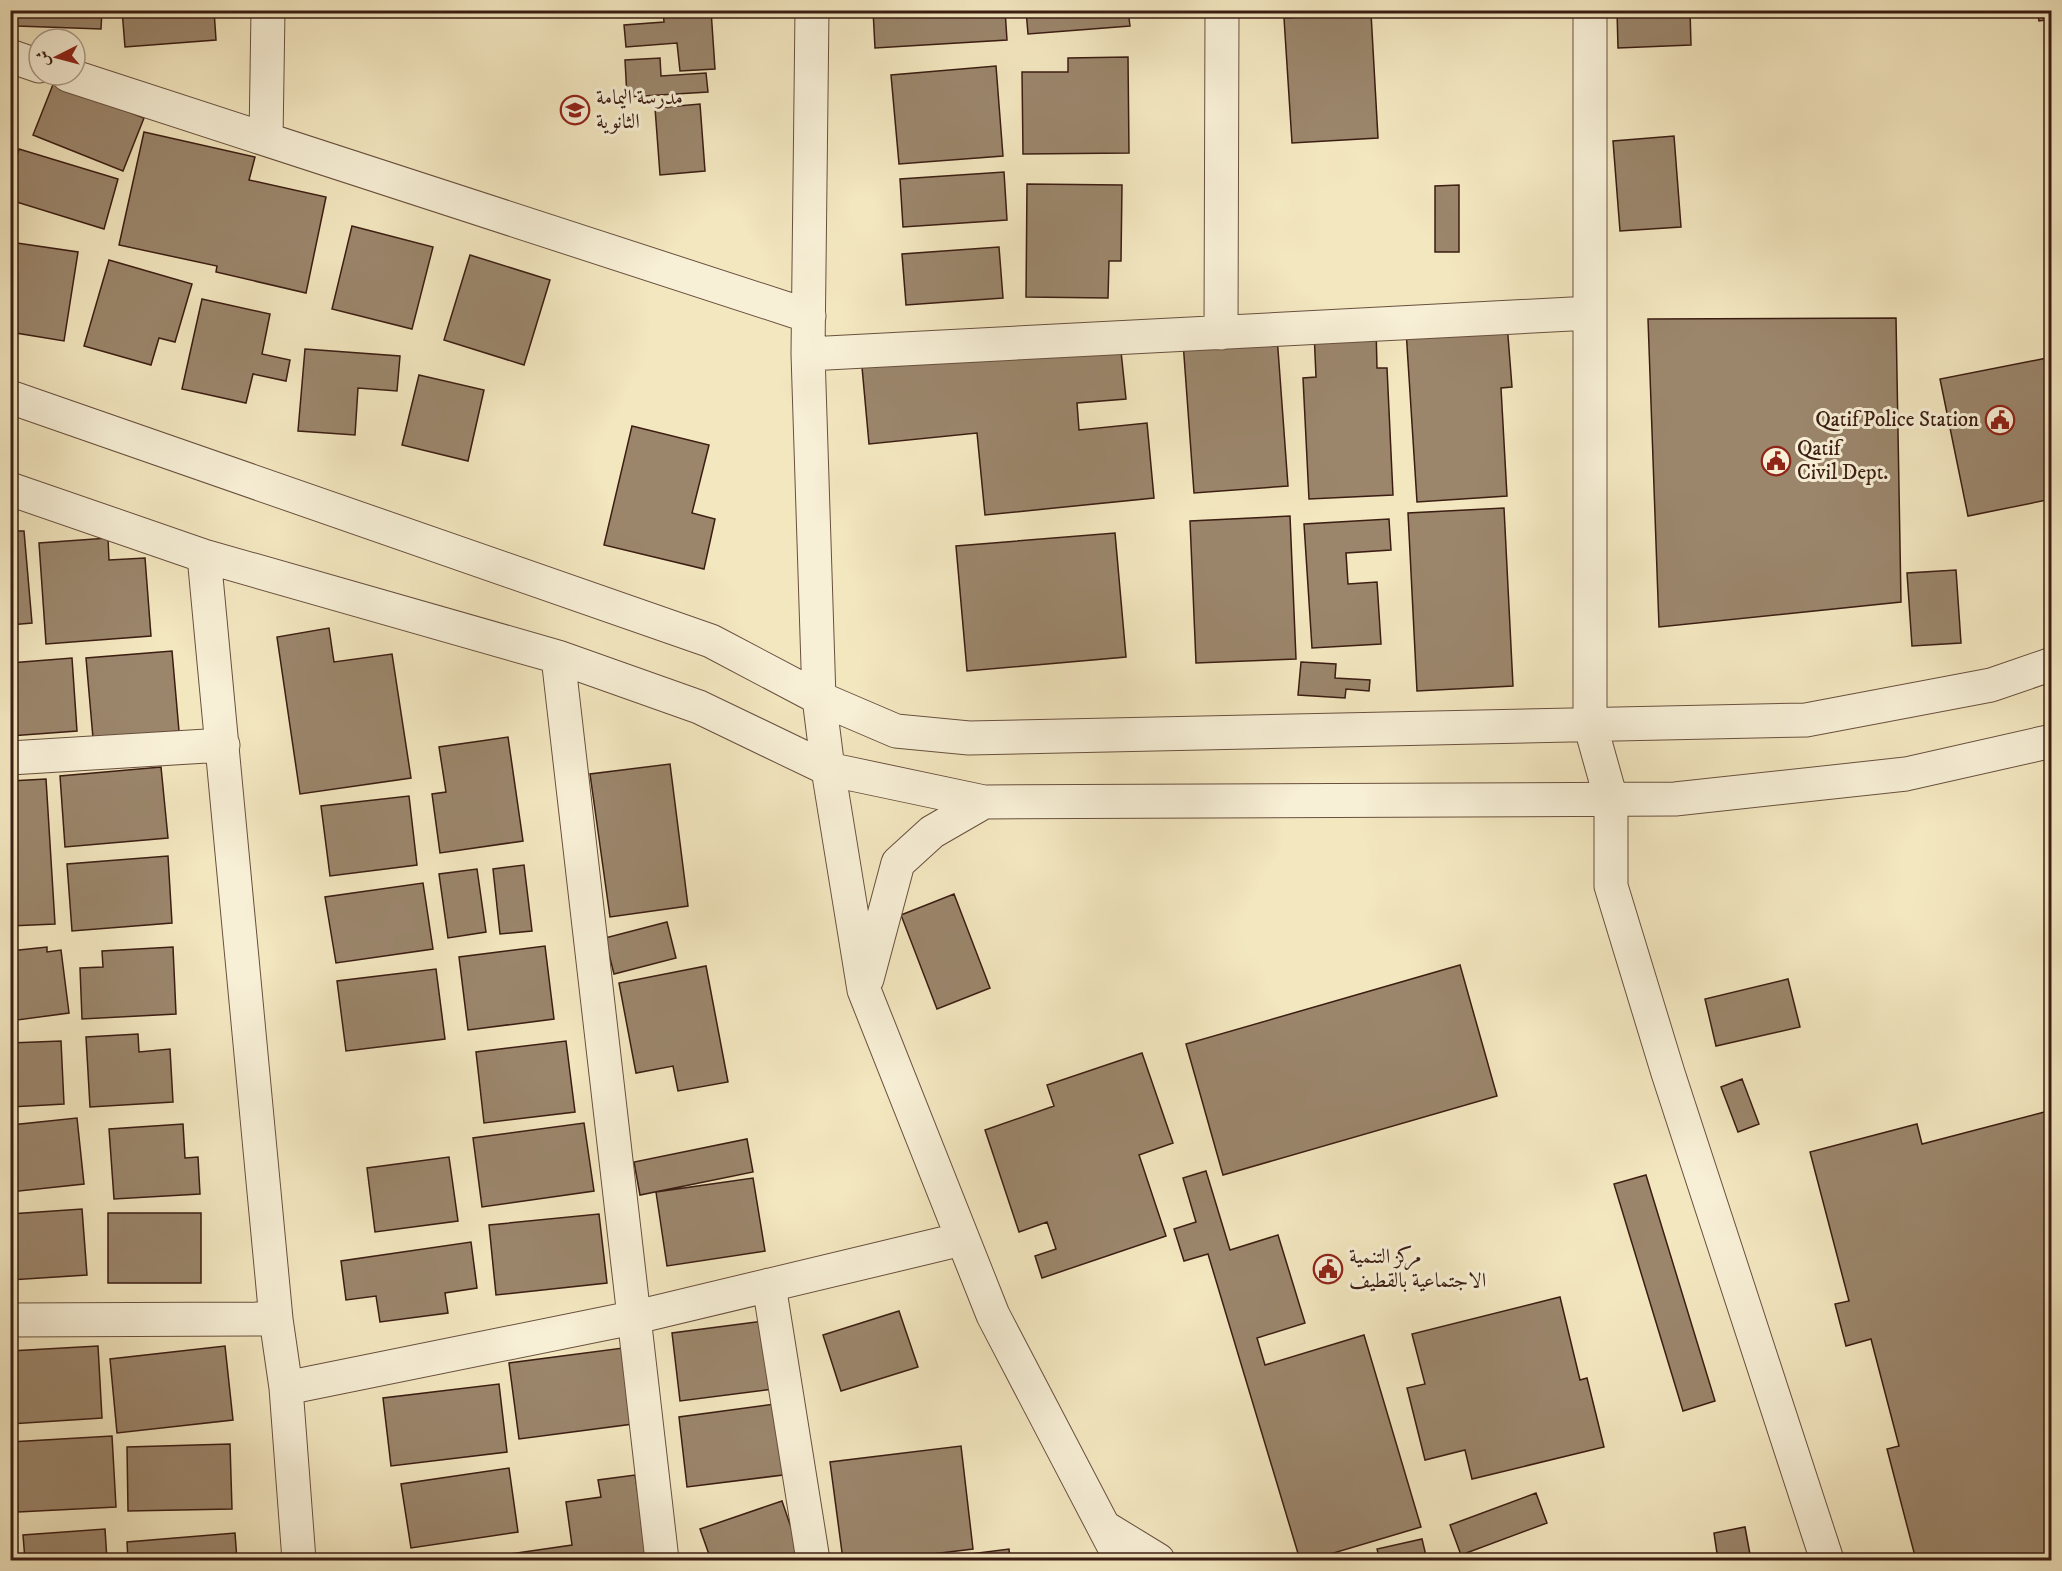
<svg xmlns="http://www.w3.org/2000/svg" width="2062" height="1571" font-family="'IM FELL DW Pica',Amiri,serif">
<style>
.building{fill:#9b866c;stroke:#3b1d12;stroke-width:1.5}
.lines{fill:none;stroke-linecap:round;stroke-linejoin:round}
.minor-casing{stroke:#69503e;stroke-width:35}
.minor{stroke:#f7efd6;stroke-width:33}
.labels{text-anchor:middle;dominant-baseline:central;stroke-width:6;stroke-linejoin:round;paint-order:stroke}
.poi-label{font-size:21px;fill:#3b1d12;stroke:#f7efd6;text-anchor:start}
</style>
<rect width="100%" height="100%" fill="#f3e7c0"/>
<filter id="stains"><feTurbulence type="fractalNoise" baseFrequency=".00333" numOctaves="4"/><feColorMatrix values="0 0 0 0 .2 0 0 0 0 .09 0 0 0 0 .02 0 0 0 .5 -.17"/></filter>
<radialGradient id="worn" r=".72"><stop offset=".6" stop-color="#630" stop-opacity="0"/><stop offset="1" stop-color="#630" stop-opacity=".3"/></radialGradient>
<path class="building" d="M17 10H102L101 29 17 26Z
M122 10H214L216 40 125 47Z
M663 10H711L715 69 680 71 677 43 626 47 624 25 664 22Z
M873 10H1005L1007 40 875 48Z
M1026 10H1128L1130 26 1028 34Z
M1617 10H1690L1691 45 1618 48Z
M2037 10H2052V19L2039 21Z
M1371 13 1378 138 1292 143 1284 18Z
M1128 57 1129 153 1023 154 1022 72H1068V58Z
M660 58 661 76 706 73 708 92 627 97 625 60Z
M996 66 1003 156 899 164 891 75Z
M54 82 144 118 123 171 33 135Z
M700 104 705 171 660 175 655 108Z
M144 132 255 157 249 180 326 197 306 293 216 272 217 266 119 245Z
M1674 136 1681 227 1620 231 1613 141Z
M19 149 118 179 104 229 10 200V180Z
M1004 172 1007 220 903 227 900 179Z
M1027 184 1122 185 1121 261H1109L1108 298 1026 297Z
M1459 185V252H1435V186Z
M352 226 433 247 412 329 332 309Z
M10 242 78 252 64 341 10 332Z
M999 247 1003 298 906 305 902 254Z
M470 255 550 280 524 365 444 340Z
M109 260 192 284 175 342 159 338 151 365 84 346Z
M202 299 270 314 262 354 290 360 286 381 253 374 246 403 182 389Z
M1896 318 1901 602 1659 627 1648 319Z
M1507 323 1512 387 1501 388 1507 496 1417 502 1406 330Z
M1376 327 1377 368H1387L1393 495 1309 499 1303 378 1316 377 1314 331Z
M1277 336 1288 486 1194 493 1183 342Z
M1120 342 1126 399 1077 403 1079 430 1147 423 1154 498 985 515 977 433 869 444 862 367Z
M305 349 400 356 397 391 358 388 355 435 298 431Z
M2052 357V461L2048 462 2052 499 1968 516 1940 379Z
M419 375 484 390 468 461 402 445Z
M632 426 709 445 692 513 715 519 704 569 604 545Z
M1504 508 1513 686 1417 691 1408 513Z
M1290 516 1296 659 1196 663 1190 521Z
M1389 519 1391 550 1346 553 1348 584 1377 582 1381 644 1312 648 1304 524Z
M10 531H24L32 623 10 625Z
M1115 533 1126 657 967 671 956 546Z
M108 538 109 560 145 558 151 636 46 644 39 543Z
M1956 570 1961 643 1912 646 1907 573Z
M329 628 334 662 392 654 411 778 300 794 277 637Z
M172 651 179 731 93 738 86 658Z
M72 658 77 731 10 736V663Z
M1301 662 1336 664 1335 678 1370 680 1369 691 1346 689 1345 698 1298 695Z
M508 737 523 841 440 853 432 794 446 792 439 747Z
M670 764 688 906 610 917 590 774Z
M161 767 168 838 65 847 60 776Z
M46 779 55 924 10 926V781Z
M409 796 417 865 330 876 321 806Z
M168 856 172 923 72 931 67 864Z
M524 865 532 931 500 934 493 869Z
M477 869 486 932 448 938 439 874Z
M423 883 433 949 336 963 325 897Z
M954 894 990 988 937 1009 901 915Z
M667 922 676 958 614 974 605 938Z
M545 946 554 1019 468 1030 459 957Z
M47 947V952L61 950 69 1013 10 1021V951Z
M173 947 176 1014 82 1019 80 968 103 967 102 951Z
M1460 965 1497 1096 1223 1175 1186 1044Z
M706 966 728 1082 678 1091 673 1066 636 1073 619 983Z
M436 969 445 1039 346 1051 337 981Z
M1788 979 1800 1027 1716 1046 1705 999Z
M138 1034 139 1052 170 1049 173 1102 90 1107 86 1037Z
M61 1041 64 1104 10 1107V1043Z
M566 1041 575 1112 484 1123 476 1052Z
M1142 1053 1173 1143 1139 1155 1166 1236 1042 1278 1035 1256 1056 1249 1047 1222 1019 1232 985 1130 1054 1106 1047 1085Z
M1742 1079 1759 1124 1738 1132 1721 1087Z
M2052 1110V1560H1916L1887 1449 1899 1446 1871 1339 1846 1346 1835 1304 1849 1301 1810 1152 1917 1124 1922 1144Z
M77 1118 84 1184 10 1192 11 1125Z
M584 1123 594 1191 482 1207 473 1138Z
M183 1124 185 1158 198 1157 200 1194 114 1199 109 1129Z
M747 1139 753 1172 640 1195 634 1162Z
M449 1157 458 1221 375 1232 367 1168Z
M1206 1171 1230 1250 1278 1235 1305 1323 1257 1338 1265 1365 1364 1335 1421 1527 1310 1560H1300L1208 1254 1184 1261 1174 1229 1196 1222 1183 1178Z
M1646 1175 1715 1401 1683 1411 1614 1184Z
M753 1178 765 1251 667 1266 656 1192Z
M82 1209 87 1275 10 1280V1214Z
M108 1213H201V1283H108Z
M599 1214 607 1283 496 1295 489 1225Z
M471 1242 477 1288 445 1293 448 1313 380 1322 376 1296 346 1300 341 1261Z
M1560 1297 1580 1380 1587 1378 1604 1447 1472 1479 1465 1450 1425 1460 1407 1388 1425 1384 1412 1334Z
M899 1311 918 1367 841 1391 823 1335Z
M764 1321 773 1389 680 1401 672 1333Z
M98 1346 102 1418 10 1424V1351Z
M225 1346 233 1420 117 1433 110 1359Z
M623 1348 633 1424 519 1439 509 1363Z
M499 1384 507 1452 391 1466 383 1398Z
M782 1403 791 1474 687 1487 679 1417Z
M112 1436 116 1507 18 1512 14 1465H10V1442Z
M230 1444 232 1509 128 1511 127 1447Z
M961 1446 973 1549 883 1560H843L830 1462Z
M509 1468 518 1532 411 1548 401 1484Z
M635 1475 642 1521 661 1558 642 1560H468L572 1545 566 1502 601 1497 598 1480Z
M1536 1493 1547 1523 1461 1555 1450 1525Z
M782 1501 802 1560H711L700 1529Z
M1745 1527 1751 1560H1718L1714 1533Z
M105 1529 107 1560H25L23 1535Z
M235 1533 237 1560H128L127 1542Z
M1422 1539 1427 1560H1380L1377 1549Z
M1009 1549 1010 1560H923Z"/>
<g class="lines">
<g class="minor-casing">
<path id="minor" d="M812 10 808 354 819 698 828 769 864 990 993 1315 1121 1560
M1590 10V724L1611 799V886L1668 1073 1827 1560
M10 56 39 66
M68 75 809 316
M266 139 268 10
M1221 333 1222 10
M808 354 1590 313
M10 397 711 641 819 698 896 731 969 738 1806 720 1991 685 2052 664
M10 489 204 556 558 657 699 707 828 769 984 802 1675 799 1906 774 2052 741
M204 556 276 1319 286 1388 299 1560
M558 657 662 1560
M10 758 223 745
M867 979 898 863 932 832 984 802
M769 1285 813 1560
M10 1320 276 1319
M286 1388 632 1318 962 1239
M1104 1527 1158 1560"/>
</g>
<use href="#minor" class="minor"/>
</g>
<defs>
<g id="school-ring" transform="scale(1.5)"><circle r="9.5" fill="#f7efd6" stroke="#8f2418" stroke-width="1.5"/><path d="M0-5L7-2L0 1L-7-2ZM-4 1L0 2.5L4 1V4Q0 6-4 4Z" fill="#8f2418"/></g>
<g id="civic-ring" transform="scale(1.5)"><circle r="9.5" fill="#f7efd6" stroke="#8f2418" stroke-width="1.5"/><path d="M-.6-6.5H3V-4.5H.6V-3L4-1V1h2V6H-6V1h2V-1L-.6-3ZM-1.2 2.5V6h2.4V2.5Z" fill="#8f2418"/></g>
</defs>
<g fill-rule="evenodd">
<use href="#school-ring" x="575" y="110"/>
<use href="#civic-ring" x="2000" y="420"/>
<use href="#civic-ring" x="1776" y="461"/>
<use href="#civic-ring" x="1328" y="1269"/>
</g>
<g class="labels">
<g class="poi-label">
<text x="596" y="98">مدرسة اليمامة<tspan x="596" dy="24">الثانوية</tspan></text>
<text x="1979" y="420" text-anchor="end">Qatif Police Station</text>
<text x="1797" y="449">Qatif<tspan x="1797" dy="24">Civil Dept.</tspan></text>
<text x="1349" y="1257">مركز التنمية<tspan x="1349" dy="24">الاجتماعية بالقطيف</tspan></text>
</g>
</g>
<rect width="2062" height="1571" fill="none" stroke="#f3e7c0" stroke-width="36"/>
<rect x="12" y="12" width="2038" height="1547" fill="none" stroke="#3b1d12" stroke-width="3"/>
<rect x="18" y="18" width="2026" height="1535" fill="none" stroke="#3b1d12" stroke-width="1.5"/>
<g transform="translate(57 57) rotate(264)"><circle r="28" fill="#f7efd6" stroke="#ac9b88" stroke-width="1.5"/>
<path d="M0-4.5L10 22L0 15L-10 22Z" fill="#8f2418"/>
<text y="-9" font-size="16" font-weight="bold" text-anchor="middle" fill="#3b1d12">ش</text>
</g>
<rect width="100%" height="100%" filter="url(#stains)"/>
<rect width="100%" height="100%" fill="url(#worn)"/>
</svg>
